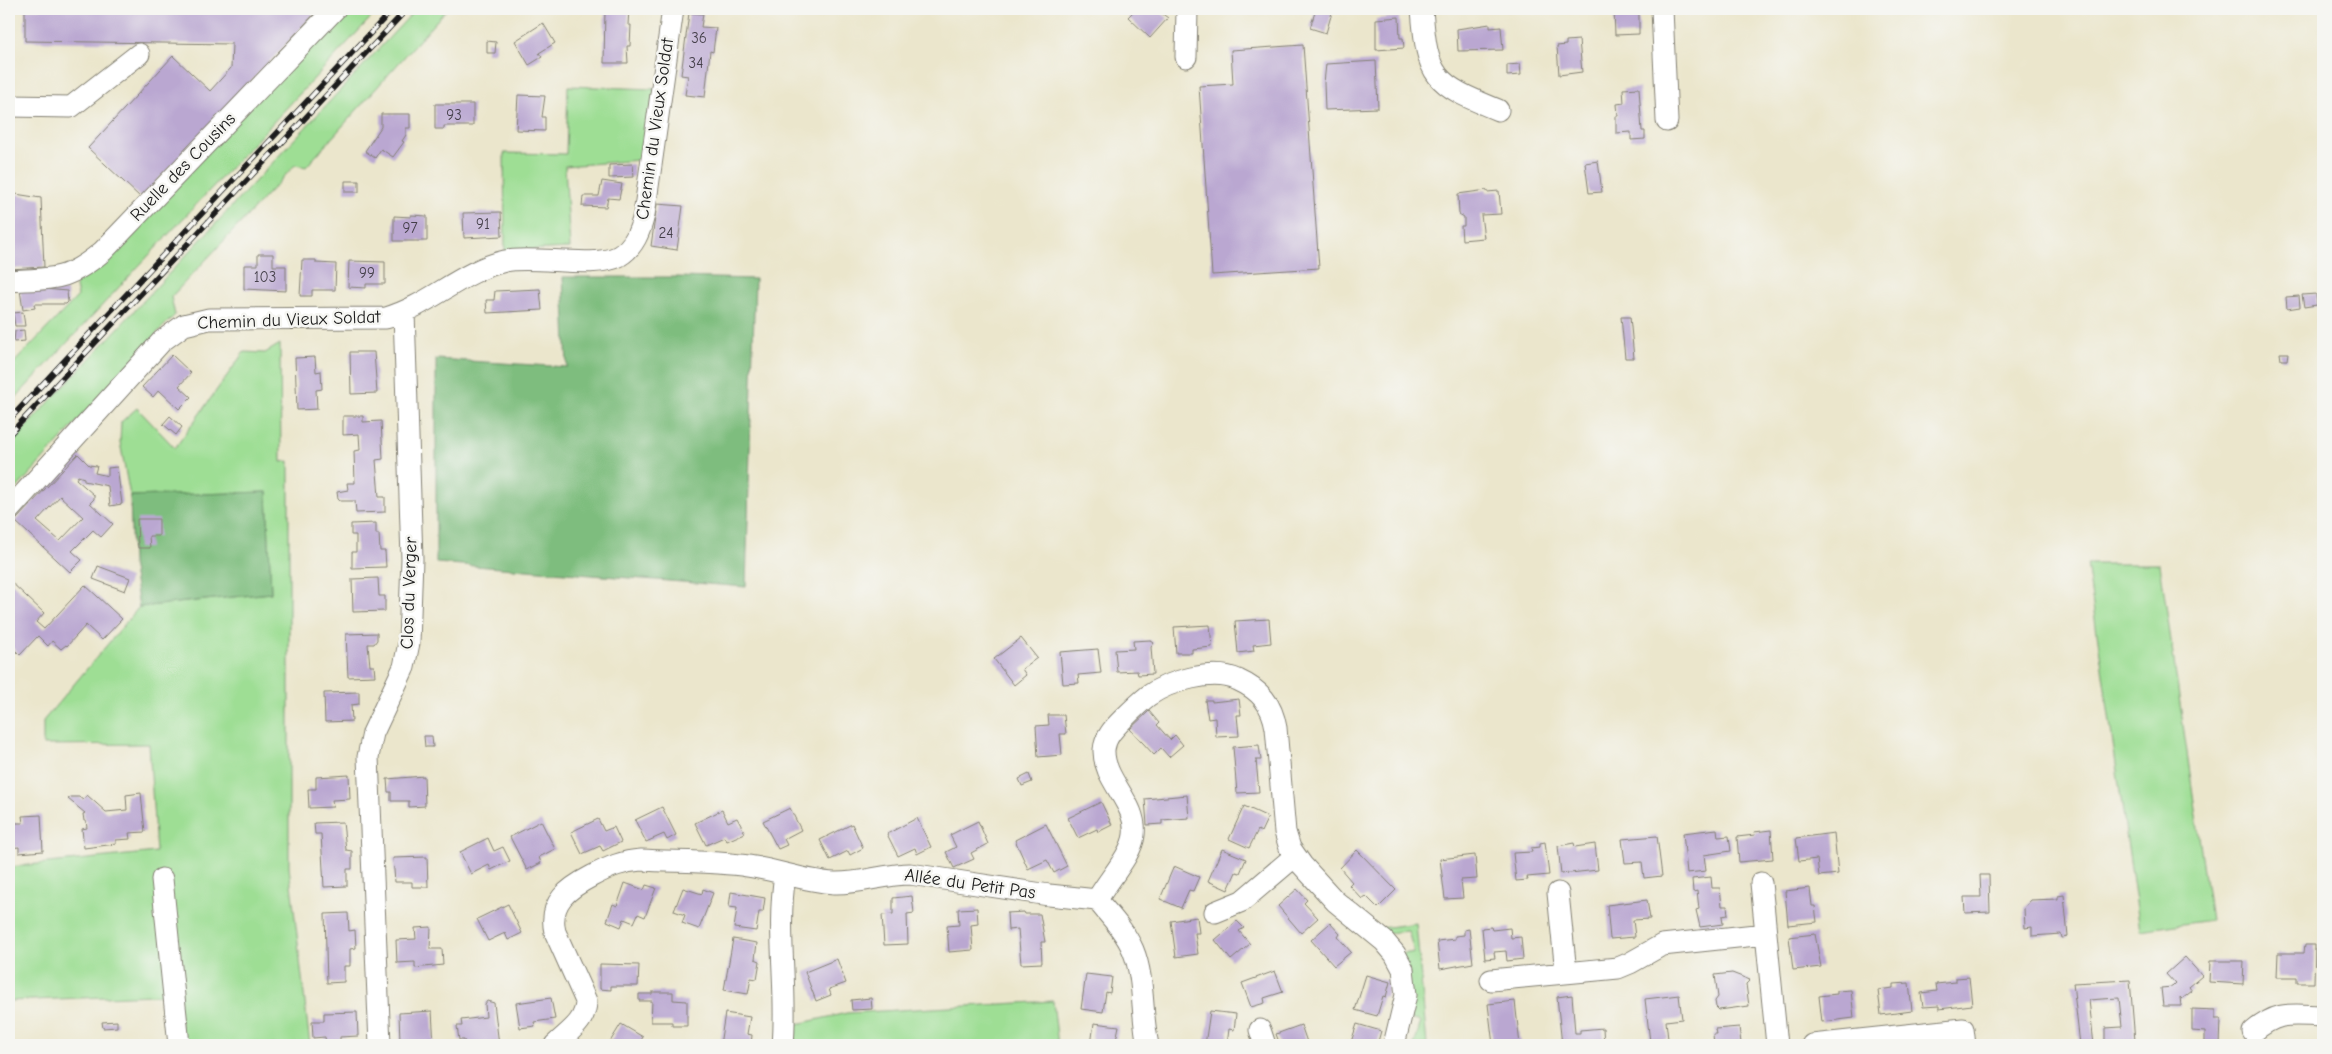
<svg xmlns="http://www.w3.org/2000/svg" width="2332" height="1054" viewBox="0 0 2332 1054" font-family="'Comic Neue',sans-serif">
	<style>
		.green { fill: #9ede94; stroke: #5d7d58 }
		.forest { fill: #7ebd7e; stroke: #4d6c4d }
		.building { fill: #baa7d1; fill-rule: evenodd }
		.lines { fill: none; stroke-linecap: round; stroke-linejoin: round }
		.minor-casing { stroke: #848174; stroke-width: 23 }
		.minor { stroke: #fff; stroke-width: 21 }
		.rail-casing { stroke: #1c1c1c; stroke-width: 5.5 }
		.rail { stroke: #f6f6f2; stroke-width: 4; stroke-dasharray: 11; stroke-linecap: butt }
		.labels { text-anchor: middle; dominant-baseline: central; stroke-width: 5; stroke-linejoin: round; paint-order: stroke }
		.number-label { font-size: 15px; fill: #443f49 }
		.street-label { font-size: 18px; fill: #1c1c1c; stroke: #f6f6f2 }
	</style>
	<rect width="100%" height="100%" fill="#f6f6f2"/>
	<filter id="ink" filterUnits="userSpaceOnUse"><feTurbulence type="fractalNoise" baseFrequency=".02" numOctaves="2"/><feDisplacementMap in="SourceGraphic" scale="10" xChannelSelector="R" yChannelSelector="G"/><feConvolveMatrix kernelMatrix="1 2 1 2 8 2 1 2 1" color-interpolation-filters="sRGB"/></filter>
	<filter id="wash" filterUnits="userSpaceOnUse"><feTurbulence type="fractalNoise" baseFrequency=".0096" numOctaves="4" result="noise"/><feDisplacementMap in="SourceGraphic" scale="20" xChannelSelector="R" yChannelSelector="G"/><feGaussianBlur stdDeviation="1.12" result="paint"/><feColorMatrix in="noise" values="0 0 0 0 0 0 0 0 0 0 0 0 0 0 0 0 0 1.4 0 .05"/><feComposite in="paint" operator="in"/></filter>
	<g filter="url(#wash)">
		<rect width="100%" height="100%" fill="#ebe6cc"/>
		<path class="green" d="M346,9h33l-370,396v-37l69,-72 -3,-14 48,-44z
			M416,9h31l-141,158 -11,-2 -124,132 4,18 -17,17 -149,165v-52z
			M568,86l87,3 -15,71 -75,6 5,82 -65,3 -1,-98 62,1z
			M280,344l1,118 8,-1v406l21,178h-127l-6,-51 -168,7v-134l147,-15 -7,-108 -106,1v-24l96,-114 132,-14 -4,-101 -137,4 -10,-54 1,-20 16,-14 38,40 69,-96 21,1z
			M2087,564h73l51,356 -71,10z
			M1416,923l11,122h-13l7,-23 -11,-3 -7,-65 11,-2 -6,-21 -21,2 -6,-5z
			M1053,1001l5,44h-264l3,-21 50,-11z"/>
		<path class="forest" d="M563,277h113l79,2 -9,308 -310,-24v-204l131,8z
			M267,492l4,101 -132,14 -7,-44 -2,-67z"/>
		<g id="blocks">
			<path class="building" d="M25,9h294l-178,189 -53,-50 85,-92 37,35 21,-23 1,-24 -207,-3z
				M605,9h24l-1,16h3l-1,21h-3l1,17h-24z
				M1019,9h27v2l-28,-1z
				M1136,9h20l12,9 -18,20 -22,-21z
				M1316,9h17l-7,24 -16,-5z
				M1614,9h25v25l-24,1z
				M689,13l14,1 -2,13 15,1 -3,24 -3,-1 -5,46 -20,-2 3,-19 -7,-1z
				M1399,17l1,21h3l1,10 -28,2v-31z
				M543,23l12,20 -16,10 3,4 -13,8 -14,-24z
				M1490,24v4l11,-1 2,23 -45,1 -1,-22z
				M1579,40l3,32 -23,3 -2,-29 9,-1v-4z
				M487,41l9,1 -1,11h-8z
				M1303,45l16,223 -107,7 -13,-189 34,-2 -2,-34z
				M1376,61l2,47 -53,2 -1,-27 2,-19z
				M1520,64l1,11 -14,1v-11z
				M1639,88l3,43h3v8l-14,1v-8l-15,1v-17h2l-1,-12 7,-1 -1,-14z
				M518,95l27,1 -3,21h3v14l-29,-1z
				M435,104h38v22h-29v3h-9z
				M381,114h29v14h-4v7l-4,6 2,1 -11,15 -12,-8 -6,9 -10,-7 16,-24z
				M1598,161l4,31 -13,1 -4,-30z
				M633,164l1,13 -25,1v-13z
				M345,181h14v11h-14z
				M602,181l20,3 -3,15 -11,-1 -2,9 -24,-1 1,-10h16z
				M1487,190v2l12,-1 2,23 -20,1 3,23 -22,2 -1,-14h3v-9l-5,-3 -1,-20z
				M9,193l32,5 3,69 -35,2z
				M657,204l26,2 -6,44 -26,-4z
				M501,212l1,24 -38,2 -1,-25z
				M411,215l16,1v25h-33v-25l17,1z
				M258,254h15v12h13v25l-42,-2v-24h14z
				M302,260h14v3l20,1 -1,26h-23v6h-12z
				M349,261l36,1v22h-19v4l-18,-1z
				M44,289l23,2 1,11 -2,2h-32l1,4 -12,2 -3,-20z
				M540,289l2,21 -55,3 -1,-13h8l1,-9z
				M2316,294l1,11 -13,2 -2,-12z
				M2299,296l1,11 -13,2 -1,-12z
				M23,312l2,14h-10l-2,-13z
				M1621,317h9l4,41h-9z
				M24,330l1,11 -11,1 1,-11z
				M350,352h24l3,41 -26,1z
				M2280,353h8l-1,7h-6z
				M172,355l19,18 -12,13 12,11 -12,12 -20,-19 -6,7 -11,-10z
				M315,357l1,15 5,-1 1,18 -6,1 1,19 -20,1 -2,-52z
				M170,416l12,11 -6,8 -13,-11z
				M343,416h20v6l18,-1 2,38 -7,1 3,37h6v15l-29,1 -1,-12h-15l-2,-2 -1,-7 11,-2 -1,-7h8l-1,-32 6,-1 -1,-16 -16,1z
				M78,454l11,11 8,1 -2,7 13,3v-8l9,-1 5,37 -12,2 -2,-20 -24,-5v-3l-6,-2 -2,3 18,16v4l-4,4 23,21 -12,13 -8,-7 -21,21 10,9 -12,12 -55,-51zM60,496l23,21 -23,24 -23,-20z
				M137,519h22v17h-10l1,12h-12z
				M376,523v11h3l1,17h5l1,16 -34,1v-16h4v-17h-5v-11z
				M98,566l32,12 -5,13 -32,-12z
				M378,578l1,18h6v15l-32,1 -1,-33z
				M9,580l35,33 -8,9 8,7 41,-44 37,34 -20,21 -16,-15 -19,21 -1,-1 -5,4 -9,-8 -4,5 -10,-10 -18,19 -11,-11z
				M1269,619l2,24 -18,2 1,6 -16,2 -3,-32z
				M1210,625l2,22 -20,2v4h-16l-2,-26z
				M377,633v7l-3,4h-6l2,22h4l1,10 -27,1 -2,-43z
				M1021,638l16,20 -15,11 4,6 -12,10 -20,-26z
				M1133,641l17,-1 4,3 -3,4 2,27 -15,1 -1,-4 -20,1 -2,-22 19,-1z
				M1098,649l3,24 -23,2 1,8 -16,1 -3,-32z
				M359,692v12l-8,1 1,16 -27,1 -1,-29z
				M1239,699l2,16h-4l2,21 -23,1 -1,-19 -7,1 -3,-19h7v2z
				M1149,711l10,12 -2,2 13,15 5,-5 8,10 -14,12 -8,-9 -7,7 -24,-26z
				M1048,715h16l2,19h-6l2,21 -24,2 -2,-31 13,-1z
				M424,736h8l1,11h-8z
				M1259,745l2,15h-5l3,32 -22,1 -4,-46z
				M1029,774l3,8 -10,4 -3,-7z
				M349,775l1,24 -18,1 1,7 -24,1 -1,-19h8v-12z
				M424,776l1,30 -16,1v-6h-18v-9h-3l-1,-13z
				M141,793l4,39 -16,1 1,6 -14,1v4l-32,4 -2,-19 5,-1 -1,-7h-2l-1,-7 2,-1 -17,-14 3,-2h8l4,3 4,-5 19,17 21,-2 -1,-15z
				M1187,795l2,23 -27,2v4l-15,1 -2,-26z
				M1101,802l11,23 -14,7 -1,-3 -19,9 -10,-20z
				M1244,806l24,11 -7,15 -3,-2 -9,18 -20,-9z
				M662,807l14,28 -9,5 -3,-6 -18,8 -11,-22z
				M790,808l11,22 -17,9 3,6 -9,4 -15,-28z
				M722,810l6,12 9,-4 8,15 -18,8 -3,-4 -18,8 -11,-22z
				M41,815l2,36 -24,2v-6l-10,1v-25h14l-1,-7z
				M917,818l14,29 -14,7 -2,-6 -17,8 -11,-22z
				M598,819l6,12 10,-4 7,15 -18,9 -3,-5 -18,8 -11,-22z
				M541,821l14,28 -16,8 2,6 -14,7 -17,-33z
				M978,821l10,23 -17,9 3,6 -20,9 -8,-16 10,-5 -6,-12z
				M343,822l3,28 6,1v18h-5v17l-23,1 -3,-53h-6l-1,-11z
				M852,824l11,24 -13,7 -2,-4 -18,9 -10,-20z
				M1046,824l21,42 -13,7 -7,-13 -19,9 -13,-29z
				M1717,829l1,8 11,-1 2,15 -27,4 2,16 -19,2 -4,-40z
				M1771,830l2,29 -34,3 -2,-25 18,-2 -1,-3z
				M1834,833l4,41 -19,2 -2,-17 -18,2 -3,-23z
				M1657,836l5,40 -18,2 -2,-16 -17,1 -3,-24z
				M488,838l6,13 9,-4 7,14 -19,9 -2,-5 -18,9 -11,-22z
				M1545,842l4,33 -22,2 1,3 -12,1 -3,-28 19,-1 -1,-4 9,-1v-4z
				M1574,843l1,4 20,-3 3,26 -37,4 -3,-28z
				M1222,849l24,10 -6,14 -4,-1 -8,18 -20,-9z
				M1357,850l39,40 -18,18 -12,-12 -4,3 -13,-14 3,-3 -12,-14z
				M1475,855l2,24 -16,1 2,18 -18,1 -5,-40z
				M427,857l1,30h-16v-5h-17l-2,-24z
				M1174,866l25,11 -6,14 -4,-1 -8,18 -21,-9z
				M1980,875h9l1,37 -25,1 -1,-16h17z
				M1711,877l1,11h8l2,18h5l1,9 -6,1 1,8 -23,3 -4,-17 3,-1 -2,-18 -4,1 -1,-13z
				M625,883l19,7 2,-5 10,3 -11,29 -7,-3 -4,9 -10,-4 -3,8 -14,-6 6,-17 4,2z
				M683,888l19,6 1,-5 10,4 -14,36 -17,-6 3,-8 -11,-4z
				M1810,888l2,18h3l2,16 -29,3 -3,-34z
				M1297,889l10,11 -3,3 14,15 -17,15 -23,-27z
				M731,892l34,6 -2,14h-4l-3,19 -22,-3 3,-20 -8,-1z
				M2064,895l4,42 -6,1 -1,-4 -29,2v-9l-7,1 -1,-20 7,-8 27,-1v-3z
				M912,896l2,17 -7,1 1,30 -24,1 -2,-30 11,-1v-16z
				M1647,900l3,19 -17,1 2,17 -25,2 -3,-34z
				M508,904l14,29 -14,7 -3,-7 -17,8 -11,-22z
				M977,908l1,16 -7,1 2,25 -24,2 -2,-26 12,-1 -1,-16z
				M1024,912l1,2h15l5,28h-4l1,21 -21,1 -3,-35 -10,1 -1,-17z
				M348,913l1,18 6,-1 1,18 -6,1v17h-6v16l-17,1 -2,-69z
				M1197,917l2,16h-4l3,21 -22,3 -5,-36z
				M1237,921l7,7 -5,3 11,13 -19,16 -16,-20z
				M1330,923l10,11 -2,3 13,15 -17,14 -23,-26z
				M431,927l-1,22h12l1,16 -28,3v-6l-18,1 -1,-23 20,-1 -1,-11z
				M1491,927l1,3 18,-2 1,10 10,-1 2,22 -16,2 -1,-10 -12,1 1,6 -10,1 -3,-31z
				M1469,929l4,34 -33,6 -3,-28 18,-2v-3l9,-1v-5z
				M1815,934l6,33 -28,3 -4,-33z
				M733,939l24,4 -2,16 5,2 -3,18 -6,-1 -3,16 -24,-4z
				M2305,945h10l-1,38h-17v-6h-20l1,-24h26z
				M2185,957l17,19 -13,11 3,4 -10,8 -2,-2 1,9h-18l-2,-18 11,-1 3,-3 -9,-10z
				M837,959l9,24 -17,6 2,6 -15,6 -11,-29z
				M2210,961h34l-1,23 -34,-2z
				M600,964l39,1 -1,21h-27v4l-11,-1z
				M1275,971l8,21 -19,6 1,5 -14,4 -9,-24z
				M1732,973l18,7 -4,4 3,22 -30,4 -3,-3 -1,-6 3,-4 -3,-22z
				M1086,974l26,3 -2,16 -4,-1 -3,20 -22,-3z
				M1366,975l24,7 -4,15 -3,-1 -6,20 -22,-6z
				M1969,977l3,28 -33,4v-3l-16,1 -2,-14 16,-2 -1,-7 20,-2v-4z
				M2130,980l5,61 -30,2v-15l17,-1 -3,-29 -17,1 -13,1 5,45h-14l-7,-62z
				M1909,983l3,28 -31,4 -3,-25 15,-2v-4z
				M1851,990l3,28 -32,4 -3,-26 18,-2v-3z
				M652,992h21v8l14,1v25h-15v-4h-21l1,-21h-13v-7h13z
				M1572,995l3,38h5v-3l23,-2 1,17h-42l-5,-48z
				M1679,995l3,24 -16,2 2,18 -18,3 -5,-43z
				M551,998l4,21 -21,3 1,4 -15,2 -4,-25z
				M871,998l1,11 -20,1 -1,-10z
				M487,1001l7,2 5,42h-16v-3l-18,3 -1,-5h-5l-2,-14h5l-1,-6 25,-3 -1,-13z
				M1515,1001l5,44h-27l-5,-41z
				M2192,1009l23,1v9h6l-1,26 -15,-1v-12l-13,-1z
				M432,1011l2,34 -34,-2 -1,-30z
				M1210,1011l26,3 -2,16 -5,-1 -2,16h-22z
				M357,1012l1,24 -18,1v5l-14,1 -1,-6 -12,1 -1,-17h12v-8z
				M725,1013l25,4 -3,17 5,1 -1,10h-31z
				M117,1021v6l-14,1 -1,-6z
				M1094,1023l25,3 -4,19h-24z
				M621,1024l22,13 -5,8h-30z
				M1357,1024l24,7 -4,14h-27z
				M1301,1025l7,20h-28l-4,-11z
				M1739,1027l2,16 2,2h-29l-1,-11h3l-1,-5z"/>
		</g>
	</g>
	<g filter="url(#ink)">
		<use href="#blocks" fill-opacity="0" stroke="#848174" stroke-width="1"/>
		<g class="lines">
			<defs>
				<path id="minor" d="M1422,9c5,69 12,75 76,101
					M1662,9l5,112
					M1186,57l1,-48
					M9,106l62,1 68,-53
					M9,281c45,-3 57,1 94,-30l232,-242
					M9,510l153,-169 22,-16 25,-6 177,-1c43,-12 75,-47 119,-57 30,-6 90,8 114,-5 15,-9 21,-25 25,-41l29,-206
					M162,879l17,166
					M1761,883l16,162
					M1558,893l8,80
					M1215,912l27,-11 53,-45
					M1491,980l127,-12 12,-5 32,-18 103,-11
					M1260,1030l5,15
					M2253,1032c26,-22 38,-17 70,-16
					M380,1045l-12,-288 5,-24 31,-66 5,-24 3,-84 -8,-247
					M555,1045c14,-14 31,-23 31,-44l-31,-69c-7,-30 14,-44 37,-56 17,-9 31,-15 49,-16 35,2 72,1 107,6 29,4 56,15 86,17 26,1 50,-9 76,-9l139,21 48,5
					M783,1045c5,-56 -7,-113 2,-170
					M1148,1045c-7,-31 -3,-66 -15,-95 -8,-19 -23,-34 -36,-50 10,-19 35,-45 37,-65 4,-32 -31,-54 -30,-85 1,-13 10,-22 19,-31 8,-8 16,-16 25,-23 21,-15 66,-28 90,-16 22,10 34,24 38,48l9,104 5,16 12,17 33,36 49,40 11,13 8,15 3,26 -12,50
					M1812,1045l151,-16 2,16"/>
			</defs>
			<use href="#minor" class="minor-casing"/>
			<use href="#minor" class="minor"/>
			<defs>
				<path id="rail" d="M9,420l384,-411
					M9,435l398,-426"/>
			</defs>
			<use href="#rail" class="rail-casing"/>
			<use href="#rail" class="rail"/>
		</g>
	</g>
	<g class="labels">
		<g class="number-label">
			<text x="699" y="38">36</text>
			<text x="696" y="63">34</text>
			<text x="454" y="115">93</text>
			<text x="483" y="224">91</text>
			<text x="410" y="228">97</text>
			<text x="666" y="233">24</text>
			<text x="367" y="273">99</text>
			<text x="265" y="277">103</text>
		</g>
		<g class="street-label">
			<text transform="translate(655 129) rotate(-82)">Chemin du Vieux Soldat</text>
			<text transform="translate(183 167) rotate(-46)">Ruelle des Cousins</text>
			<text transform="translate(289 320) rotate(-2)">Chemin du Vieux Soldat</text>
			<text transform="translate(409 593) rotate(-88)">Clos du Verger</text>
			<text transform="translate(970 884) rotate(8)">Allée du Petit Pas</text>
		</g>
	</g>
	<rect width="2332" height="1054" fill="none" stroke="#f6f6f2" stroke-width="30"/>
</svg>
